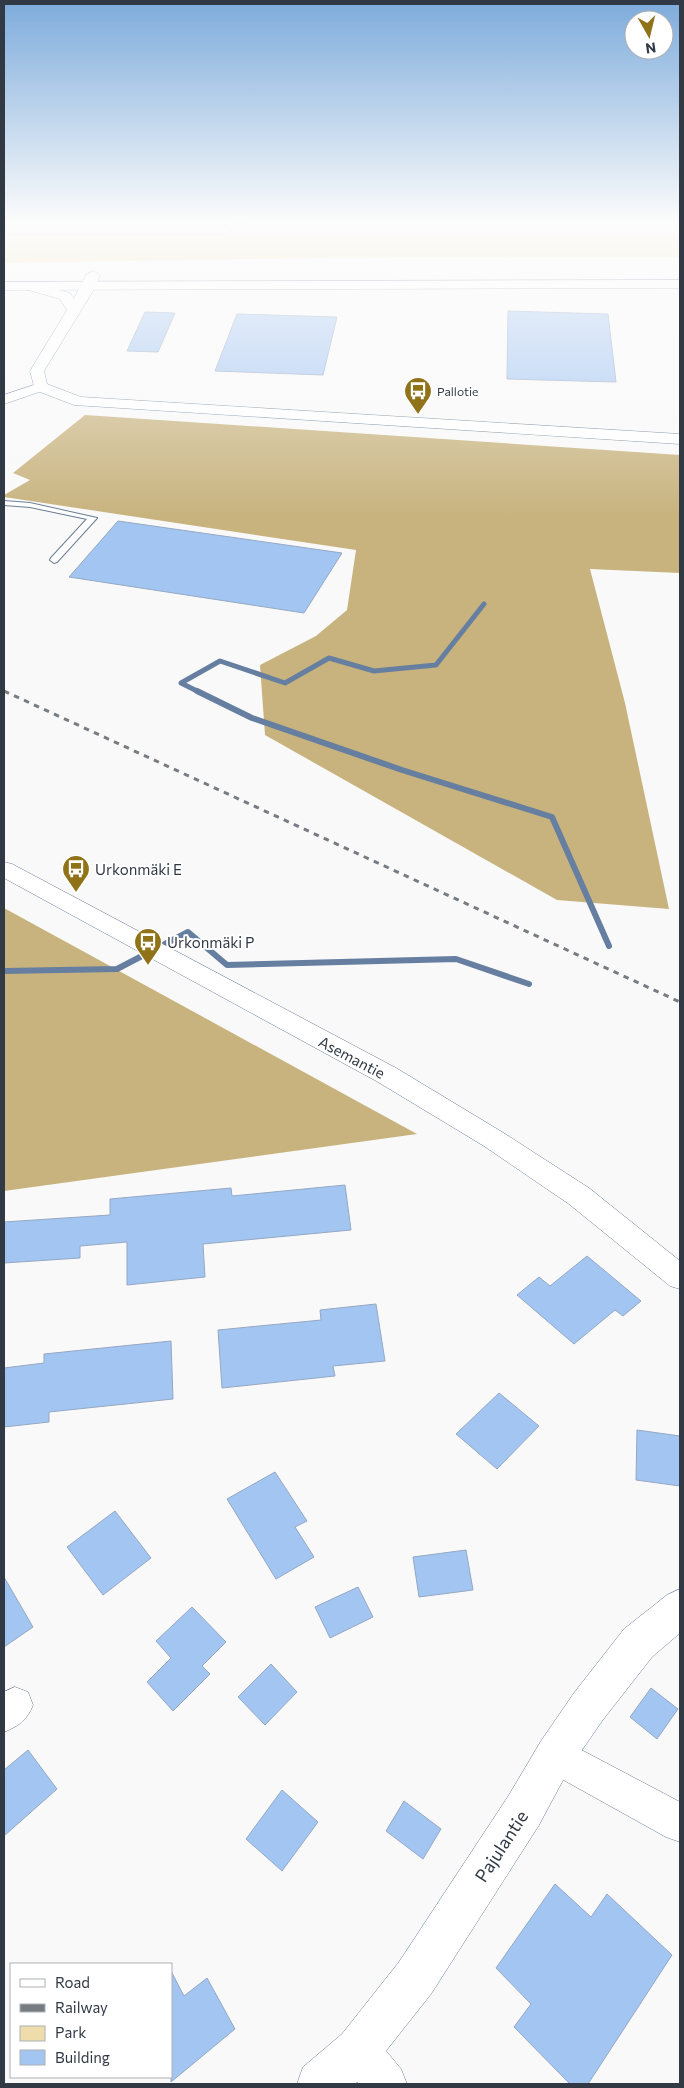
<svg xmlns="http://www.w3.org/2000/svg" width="684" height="2088" viewBox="0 0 684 2088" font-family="Commissioner,sans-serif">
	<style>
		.green { fill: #efdcab }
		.forest { fill: #c8b37e }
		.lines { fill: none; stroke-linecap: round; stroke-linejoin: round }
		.stream-far1 { stroke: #667fa0; stroke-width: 5 }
		.stream { stroke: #667fa0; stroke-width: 6 }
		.building { fill: #a3c5f2; stroke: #94a8c3 }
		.lane-casing { stroke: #697c95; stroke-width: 2 }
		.street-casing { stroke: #697c95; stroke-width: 1 }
		.secondary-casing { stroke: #697c95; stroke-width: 1 }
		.highway-casing { stroke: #697c95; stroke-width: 1 }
		.lane { fill: #fff; fill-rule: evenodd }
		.street { fill: #fff; fill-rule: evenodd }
		.secondary { fill: #fff; fill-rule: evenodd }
		.highway { fill: #fff; fill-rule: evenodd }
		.rail-far1 { stroke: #777c83; stroke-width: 2.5; stroke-dasharray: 4.5 4.5; stroke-linecap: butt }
		.rail { stroke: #777c83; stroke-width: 3; stroke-dasharray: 5.5 5.5; stroke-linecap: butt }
		.labels { text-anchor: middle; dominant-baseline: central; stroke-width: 4; stroke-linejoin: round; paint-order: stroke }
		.far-poi-label { font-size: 12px; fill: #313944; stroke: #fff; text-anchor: start }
		.poi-label { font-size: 15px; fill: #313944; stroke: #fff; text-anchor: start }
		.street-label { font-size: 15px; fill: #313944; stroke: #fff }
		.near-street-label { font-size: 18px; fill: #313944; stroke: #fff }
	</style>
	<rect width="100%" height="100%" fill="#f9f9f9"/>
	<path class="green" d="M4,234h676v23h-291l-385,6z"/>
	<path class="forest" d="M85,415l595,40v118l-90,-4 35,134 44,206 -112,-9 -292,-165 -5,-70 56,-29 31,-26 9,-60 -352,-53v-2l26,-15 -17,-7z
		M4,908l413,226 -413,57z"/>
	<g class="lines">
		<path class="stream-far1" d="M199,692l-18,-9 39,-22 65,22 44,-25 45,13 62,-6 48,-61"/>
		<path class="stream" d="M197,691l55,27 150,52 150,47 57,129
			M4,971l113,-2 71,-37 39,33 229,-6 73,25"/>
	</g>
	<path class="building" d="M508,311l100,3 8,68 -109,-3z
		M145,312l30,1 -17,39 -31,-1z
		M237,314l100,3 -14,58 -108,-4z
		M118,521l224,32 -38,60 -235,-36z
		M345,1185l6,45 -148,14 2,33 -78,8v-43l-47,4v12l-76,5v-41l106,-7v-16l121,-11 1,8z
		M587,1256l54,45 -18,15 -8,-6 -41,34 -57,-49 22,-18 11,9z
		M376,1304l9,57 -52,5 2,10 -113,12 -4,-58 103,-10 -1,-10z
		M171,1341l2,58 -124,13v10l-45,5v-59l40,-5v-9z
		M499,1393l40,33 -42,43 -41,-35z
		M637,1430l43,6v50l-44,-6z
		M275,1472l32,49 -12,6 19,30 -38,22 -49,-80z
		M115,1511l36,47 -48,37 -36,-48z
		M466,1550l7,40 -54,7 -6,-40z
		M4,1577l29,50 -29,20z
		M358,1587l15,30 -43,21 -15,-31z
		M192,1607l34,35 -24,24 8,8 -37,37 -26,-29 24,-24 -15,-17z
		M271,1664l26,28 -32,33 -27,-28z
		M651,1688l27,21 -21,30 -27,-22z
		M28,1750l29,39 -53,47v-66z
		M282,1790l36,32 -36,49 -36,-32z
		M404,1801l37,28 -18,30 -37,-28z
		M555,1884l36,33 16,-23 65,61 -84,129h-18l-56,-57 17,-23 -35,-36z
		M171,1971l13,25 23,-18 28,51 -64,53z"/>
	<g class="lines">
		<defs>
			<path id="lane" d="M4,501l26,2 67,15 -40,44 -3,1 -4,-3 1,-2 36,-39 -57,-12 -26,-2z"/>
			<path id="street" d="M232,223h12l-7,7 -13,3h-220v-6h220z
				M40,383l5,1 2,3 -2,3 -41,14v-9z
				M4,862l8,2 384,204 106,64 87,56 91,73v28l-10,-3 -101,-82 -85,-58 -106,-64 -374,-204z
				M15,1687l13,5 5,13c-6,15 -14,21 -29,27v-40z
				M555,1736l125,66v40l-14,-5 -124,-69 -6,-13 6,-13z
				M358,2029l15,6 28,34 6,15h-48l-16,-19 -6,-15 6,-15z"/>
			<path id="secondary" d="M93,271l7,4 -4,11 -52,85 3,13 34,13 599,37v10l-606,-39 -39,-15 -5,-19 37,-61 -7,-11 -35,-10 -2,-3 2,-3 5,-1 40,11 4,6 12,-24z
				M680,1589v44l-28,24 -50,64 -33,48 -30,56 -108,169 -57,72 -19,18h-58l6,-17 39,-33 57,-72 110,-167 32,-54 33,-48 50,-64 43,-34z"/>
			<path id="highway" d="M680,280v8l-676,2v-8z"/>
		</defs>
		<use href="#lane" class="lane-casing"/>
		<use href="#street" class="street-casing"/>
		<use href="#secondary" class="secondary-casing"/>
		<use href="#highway" class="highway-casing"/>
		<use href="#lane" class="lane"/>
		<use href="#street" class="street"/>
		<use href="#secondary" class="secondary"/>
		<use href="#highway" class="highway"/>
		<path class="rail-far1" d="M4,691l2,1"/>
		<path class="rail" d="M4,691l676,311"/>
	</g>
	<linearGradient id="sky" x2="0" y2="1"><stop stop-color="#7dabdb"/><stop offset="0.43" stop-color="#fcfcfc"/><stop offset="1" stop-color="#fcfcfc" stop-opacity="0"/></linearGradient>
	<rect width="684" height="516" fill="url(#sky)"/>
	<defs>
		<symbol id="bus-pin" viewBox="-11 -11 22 30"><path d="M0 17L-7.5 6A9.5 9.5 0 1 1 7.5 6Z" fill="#907319" stroke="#fff"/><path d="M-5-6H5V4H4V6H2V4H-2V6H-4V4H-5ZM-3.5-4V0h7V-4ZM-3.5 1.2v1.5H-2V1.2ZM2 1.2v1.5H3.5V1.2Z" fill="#fff"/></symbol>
	</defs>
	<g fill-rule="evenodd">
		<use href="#bus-pin" x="402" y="375" width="32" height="43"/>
		<use href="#bus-pin" x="60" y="853" width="32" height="43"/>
		<use href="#bus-pin" x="132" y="926" width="32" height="43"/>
	</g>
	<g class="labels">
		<g class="far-poi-label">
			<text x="437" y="391">Pallotie</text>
		</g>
		<g class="poi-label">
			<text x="95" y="869">Urkonmäki E</text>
			<text x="167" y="942">Urkonmäki P</text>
		</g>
		<g class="street-label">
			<text transform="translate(352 1057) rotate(28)">Asemantie</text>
		</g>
		<g class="near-street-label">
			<text transform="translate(501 1846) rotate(-57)">Pajulantie</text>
		</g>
	</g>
	<rect width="684" height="2088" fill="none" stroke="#313944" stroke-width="10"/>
	<rect x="10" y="1963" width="162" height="115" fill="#ffffff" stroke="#adb0b4"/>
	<rect x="20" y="1979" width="25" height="8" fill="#ffffff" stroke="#adb0b4"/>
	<text x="55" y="1988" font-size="15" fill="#313944">Road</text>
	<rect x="20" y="2004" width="25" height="8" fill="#777c83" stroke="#adb0b4"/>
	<text x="55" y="2013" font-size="15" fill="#313944">Railway</text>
	<rect x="20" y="2026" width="25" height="15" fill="#efdcab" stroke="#adb0b4"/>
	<text x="55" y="2038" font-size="15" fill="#313944">Park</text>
	<rect x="20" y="2050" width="25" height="15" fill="#a3c5f2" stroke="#adb0b4"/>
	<text x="55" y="2063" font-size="15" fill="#313944">Building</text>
	<g transform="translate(649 35) rotate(172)"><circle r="24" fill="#ffffff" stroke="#adb0b4"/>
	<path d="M0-4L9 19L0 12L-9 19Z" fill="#907319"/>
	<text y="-8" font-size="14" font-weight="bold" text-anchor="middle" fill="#313944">N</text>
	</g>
</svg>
